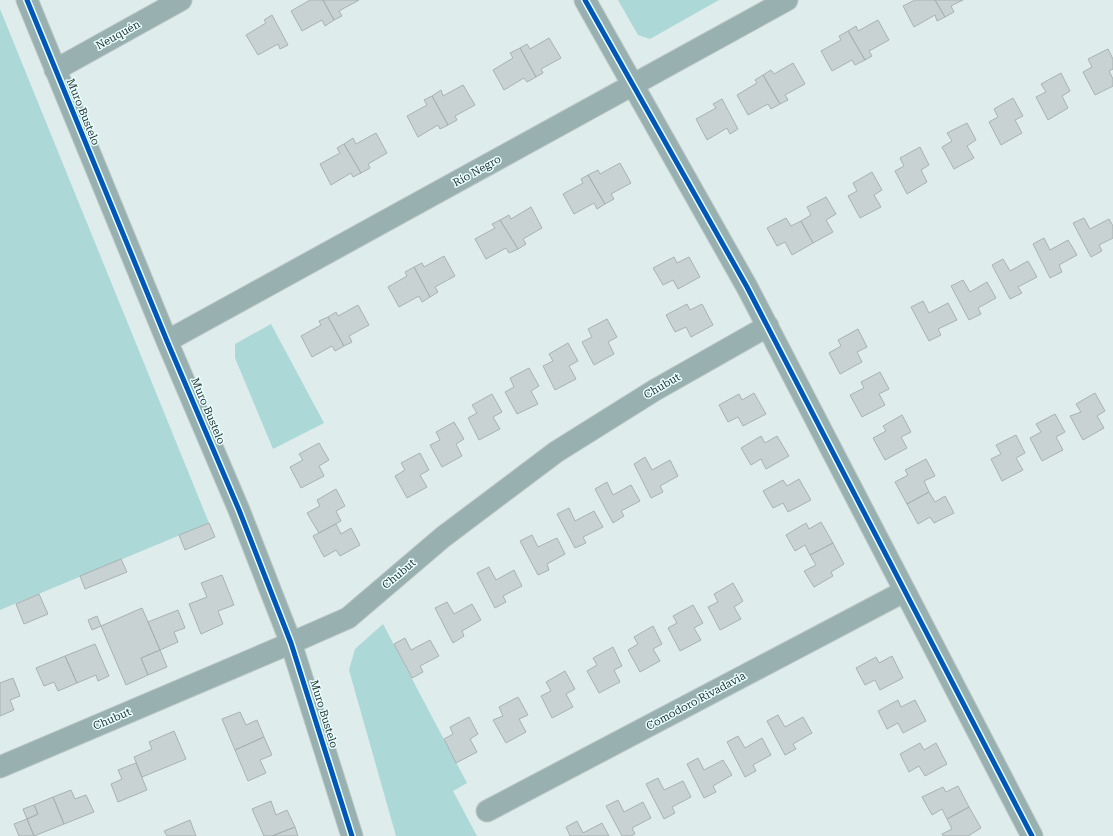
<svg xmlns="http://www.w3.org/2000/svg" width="1113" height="836" viewBox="0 0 1113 836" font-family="'Roboto Serif',serif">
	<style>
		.green { fill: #acd8d8 }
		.building { fill: #c8d2d2; stroke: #a8b2b2 }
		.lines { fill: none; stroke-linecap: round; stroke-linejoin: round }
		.minor-casing { stroke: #bcc7c7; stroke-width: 23 }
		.minor { stroke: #99b0b0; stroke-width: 21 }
		.cycleway-casing { stroke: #e7ffff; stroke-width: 8 }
		.cycleway { stroke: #0057b8; stroke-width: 5 }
		.labels { text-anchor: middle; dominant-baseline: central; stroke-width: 3; stroke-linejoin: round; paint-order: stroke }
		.street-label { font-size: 11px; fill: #2d3636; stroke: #e7ffff }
	</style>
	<rect width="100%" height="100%" fill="#dfecec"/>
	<path class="green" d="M618,0h101l-69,39 -12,-4z
		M0,9l209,514 -209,87z
		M271,324l53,99 -51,26 -38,-91v-14z
		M383,624l84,159 -14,8 24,45h-81l-47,-166 6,-21z"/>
	<path class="building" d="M310,0h13l11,20 -9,6 -3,-6 -20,11 -11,-20z
		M323,0h36l-20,11 3,5 -8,4z
		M915,0h20l10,17 -8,4 -2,-6 -21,12 -11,-21z
		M935,0h28l-12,6 3,6 -9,5z
		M272,15l16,30 -8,4 -2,-5 -20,11 -12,-20 20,-12 -2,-3z
		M878,20l11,20 -20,11 3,5 -7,4 -17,-29 8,-5 2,5z
		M848,31l17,29 -10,5 -3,-5 -20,11 -11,-20 20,-11 -2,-4z
		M549,38l12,20 -20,11 2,4 -7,4 -16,-29 7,-4 3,5z
		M520,48l16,29 -9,5 -3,-4 -20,12 -11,-20 20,-12 -3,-5z
		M1108,49l5,10v10l-4,2 4,8v7l-18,9 -12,-23 9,-5 -4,-8z
		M793,63l12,21 -20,11 3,5 -8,4 -17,-29 8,-5 3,4z
		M1061,73l9,18 -8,5 6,12 -20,12 -12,-23 10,-5 -5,-8z
		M763,75l17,29 -9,5 -3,-5 -20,11 -11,-20 20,-12 -2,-3z
		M463,85l12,20 -20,11 2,4 -9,5 -16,-29 9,-6 2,6z
		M432,96l16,29 -8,4 -2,-4 -20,12 -11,-21 20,-11 -3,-5z
		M1013,98l10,18 -8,4 7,13 -21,12 -12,-23 9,-5 -4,-8z
		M722,99l16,30 -8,5 -3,-6 -20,12 -11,-21 20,-11 -3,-4z
		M967,123l9,17 -9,6 7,12 -20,11 -12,-22 10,-6 -5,-8z
		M376,133l11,20 -19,11 2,4 -9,5 -17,-29 9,-6 3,6z
		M344,144l17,29 -8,4 -2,-4 -20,12 -11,-21 20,-11 -3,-5z
		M920,147l9,18 -8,5 6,12 -20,12 -12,-23 9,-5 -4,-8z
		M620,163l11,20 -20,11 3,5 -9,5 -17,-29 10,-5 2,4z
		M872,172l10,18 -8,5 7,12 -21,11 -12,-22 9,-5 -4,-8z
		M588,175l17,29 -8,5 -3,-6 -20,11 -11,-20 20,-11 -2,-4z
		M826,197l10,17 -10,6 7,12 -20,11 -12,-22 10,-6 -4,-8z
		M531,207l11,21 -19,11 3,5 -8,5 -18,-29 9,-5 2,4z
		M786,218l5,8 10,-5 12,22 -21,12 -7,-13 -8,4 -10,-18z
		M1084,218l6,11 19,-10 4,7v12l-14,7 3,6 -11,6 -18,-34z
		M500,220l18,29 -9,4 -3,-5 -20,11 -11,-20 20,-11 -3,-4z
		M1044,238l6,12 18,-10 9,15 -18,10 3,7 -12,6 -17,-34z
		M444,256l11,20 -20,11 3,5 -8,5 -16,-30 8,-4 2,4z
		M674,257l3,6 12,-6 11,20 -22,12 -5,-9 -10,5 -10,-17z
		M1003,259l7,12 18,-10 9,16 -19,10 4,6 -12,6 -18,-34z
		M414,267l16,30 -8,5 -3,-6 -20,11 -11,-20 19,-11 -2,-4z
		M963,280l7,12 17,-10 9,16 -18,10 3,6 -12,6 -18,-34z
		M923,301l6,12 19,-10 9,17 -19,9 3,6 -12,6 -18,-34z
		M687,304l3,6 12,-6 11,21 -22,12 -5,-10 -11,5 -9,-17z
		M358,305l11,20 -20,11 3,6 -8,4 -16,-29 8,-5 2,4z
		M328,317l16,29 -9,5 -3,-5 -20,11 -11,-21 20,-11 -2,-4z
		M607,319l10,18 -9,5 6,12 -20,11 -12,-23 10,-5 -4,-8z
		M858,329l9,18 -10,5 5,10 -22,12 -11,-21 12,-7 -3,-6z
		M568,343l10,18 -9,5 7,13 -21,11 -12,-24 10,-5 -4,-7z
		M529,368l10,18 -8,5 7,13 -21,10 -12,-22 9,-5 -4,-9z
		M880,372l9,17 -10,5 6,11 -23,12 -12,-22 14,-7 -3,-6z
		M754,393l12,21 -23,12 -5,-9 -10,5 -9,-17 20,-11 3,6z
		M1095,393l10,18 -8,5 7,12 -21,12 -13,-24 11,-4 -5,-8z
		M492,394l10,18 -9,5 7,12 -21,11 -11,-22 9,-5 -5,-8z
		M1055,414l10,18 -9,5 7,13 -21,11 -12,-23 11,-6 -5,-8z
		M902,415l9,17 -10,5 6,11 -22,12 -12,-22 13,-7 -3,-5z
		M454,422l10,17 -8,5 6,12 -20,11 -12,-22 10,-5 -4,-8z
		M1016,435l9,18 -9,5 7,12 -21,11 -11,-22 10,-5 -5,-9z
		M761,436l4,7 12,-7 12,20 -23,13 -5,-10 -10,6 -10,-17z
		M319,443l10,17 -10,6 5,10 -23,12 -11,-21 13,-7 -4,-6z
		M420,453l9,17 -9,5 7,12 -20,11 -12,-22 10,-6 -4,-7z
		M645,457l7,13 18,-10 8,16 -18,10 3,6 -12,6 -17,-34z
		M926,459l9,17 -11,5 5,11 -22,12 -12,-22 13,-7 -3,-5z
		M799,479l12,21 -23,12 -5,-9 -10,5 -10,-17 20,-11 4,6z
		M607,482l6,13 18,-10 9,16 -19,10 3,5 -11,7 -18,-34z
		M336,489l9,17 -9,5 5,10 -22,12 -12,-20 13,-7 -3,-6z
		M929,492l6,10 10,-6 9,17 -20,10 -4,-6 -12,7 -11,-20z
		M569,508l6,13 19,-10 9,16 -20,10 3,6 -11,5 -18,-34z
		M821,522l12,21 -23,12 -5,-10 -10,6 -9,-16 20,-12 3,6z
		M209,523l6,14 -30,13 -6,-15z
		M336,524l5,10 10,-6 9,17 -20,11 -4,-6 -12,7 -11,-21z
		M532,535l6,12 19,-9 8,16 -18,10 2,6 -11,5 -18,-34z
		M833,543l11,21 -13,8 2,4 -19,11 -10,-16 12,-6 -6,-10z
		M121,559l6,13 -42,17 -5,-13z
		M489,567l7,13 18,-10 8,16 -19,10 3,6 -11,6 -18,-35z
		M222,575l12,30 -16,6 5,13 -22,10 -12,-30 18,-7 -6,-14z
		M733,583l10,18 -9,6 7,12 -21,11 -12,-23 10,-5 -4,-8z
		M39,594l9,20 -24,10 -8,-20z
		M447,602l7,12 18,-10 9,16 -19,11 2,5 -11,7 -18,-35z
		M693,605l10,18 -9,5 7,12 -21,11 -12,-23 9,-5 -4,-7z
		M142,608l18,42 -19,8 7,17 -22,10 -25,-59z
		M178,610l7,18 -11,4 4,10 -18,8 -12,-28z
		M97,616l4,10 -9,4 -4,-10z
		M653,626l9,18 -9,5 7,12 -20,11 -12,-22 10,-6 -4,-7z
		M405,638l6,12 19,-10 9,16 -19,10 3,6 -11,6 -18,-34z
		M95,644l14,32 -11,5 -2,-6 -19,8 -12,-27z
		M613,647l9,19 -8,4 6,12 -21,11 -12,-22 10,-6 -4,-7z
		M160,650l7,17 -19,8 -7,-17z
		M65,656l12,27 -19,8 -4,-9 -10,4 -8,-18z
		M892,656l11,22 -23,12 -5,-10 -10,5 -9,-17 20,-11 3,6z
		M565,671l10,18 -9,5 7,13 -21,11 -11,-22 10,-5 -5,-9z
		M13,678l7,18 -10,4 4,10 -14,6v-33z
		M518,697l10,18 -9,4 7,13 -20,11 -13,-23 10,-4 -4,-9z
		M898,700l3,7 14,-7 11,21 -23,12 -5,-10 -11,6 -9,-18z
		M240,712l6,13 11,-5 7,17 -29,13 -13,-31z
		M778,715l7,12 18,-10 9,16 -19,11 3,5 -11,6 -18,-34z
		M469,717l9,17 -8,5 7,13 -21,11 -12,-24 9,-5 -3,-7z
		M174,731l12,28 -44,18 -8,-20 18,-8 -3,-7z
		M738,736l7,12 17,-10 9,17 -18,10 3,6 -11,6 -18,-35z
		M264,737l8,18 -12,5 6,13 -18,8 -13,-31z
		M920,743l4,7 12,-7 11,21 -22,12 -6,-10 -10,6 -9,-18z
		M698,758l6,12 19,-10 9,15 -19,11 3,6 -12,6 -17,-34z
		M136,763l11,27 -29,12 -7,-18 11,-5 -4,-9z
		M658,778l6,12 19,-9 8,16 -19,10 3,6 -11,6 -18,-35z
		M958,786l11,21 -22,12 -5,-10 -10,6 -10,-18 21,-10 3,5z
		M71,790l4,9 11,-4 8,17 -30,12 -11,-27z
		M53,797l11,27 -30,12 -7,-17 11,-5 -4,-9z
		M618,800l6,12 19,-10 8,16 -19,10 3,6 -4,2h-9l-16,-30z
		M271,801l5,14 11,-5 8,17 -23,9h-8l-12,-27z
		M34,805l4,9 -11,5 -4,-10z
		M969,807l12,21 -13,8h-25l-1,-2 10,-5 -5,-10z
		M27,819l7,17h-15l-5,-12z
		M190,820l6,16h-29l-3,-5z
		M577,821l6,12 19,-10 7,13h-39l-4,-9z
		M295,827l3,9h-26z"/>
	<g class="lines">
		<defs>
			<path id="minor" d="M27,0l140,341 72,169 52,133 61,193
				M585,0l162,287 285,549
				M55,70l126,-70
				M167,341l620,-341
				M0,767l291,-124 57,-25 95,-81 113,-85 99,-62 113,-64
				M487,811l418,-220"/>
		</defs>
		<use href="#minor" class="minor-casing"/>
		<use href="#minor" class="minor"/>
		<defs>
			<path id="cycleway" d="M27,0l140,341 72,169 52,133 61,193
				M585,0l162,287 285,549"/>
		</defs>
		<use href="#cycleway" class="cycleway-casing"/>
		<use href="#cycleway" class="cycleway"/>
	</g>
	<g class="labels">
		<g class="street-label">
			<text transform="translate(118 35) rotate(-29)">Neuquén</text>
			<text transform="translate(83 112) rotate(68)">Muro Bustelo</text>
			<text transform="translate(477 171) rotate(-29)">Río Negro</text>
			<text transform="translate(662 386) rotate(-30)">Chubut</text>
			<text transform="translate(208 411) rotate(67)">Muro Bustelo</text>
			<text transform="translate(399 574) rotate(-40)">Chubut</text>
			<text transform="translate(696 701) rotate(-28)">Comodoro Rivadavia</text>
			<text transform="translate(324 714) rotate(73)">Muro Bustelo</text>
			<text transform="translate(112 719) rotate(-23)">Chubut</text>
		</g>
	</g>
</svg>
